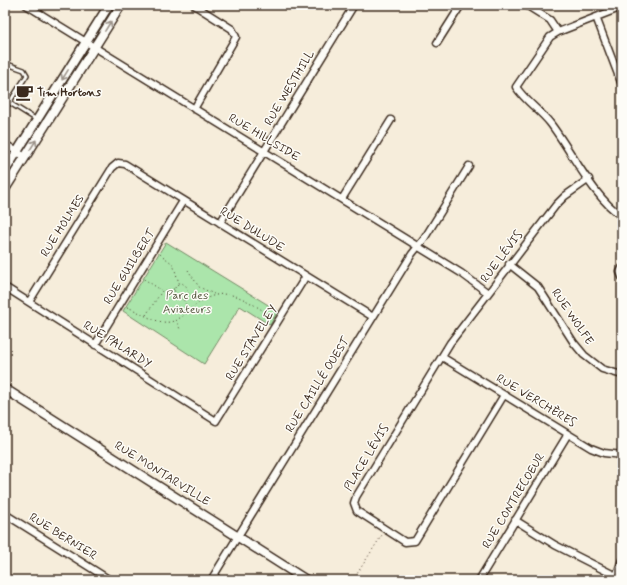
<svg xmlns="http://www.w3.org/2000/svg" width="627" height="585" viewBox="0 0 627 585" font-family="Mynerve,sans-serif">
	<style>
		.green { fill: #abe5ab; stroke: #738864 }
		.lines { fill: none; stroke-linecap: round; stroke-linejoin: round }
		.service-casing { stroke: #3b2a1e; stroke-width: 6 }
		.minor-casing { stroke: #3b2a1e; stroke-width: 9 }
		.tertiary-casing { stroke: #3b2a1e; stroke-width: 11 }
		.path { stroke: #3b2a1e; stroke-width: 1; stroke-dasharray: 1 3; stroke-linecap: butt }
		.service { stroke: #fdfcf7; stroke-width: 3 }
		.minor { stroke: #fdfcf7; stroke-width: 6 }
		.tertiary { stroke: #fdfcf7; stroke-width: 8 }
		.oneway { stroke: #9c938a }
		.labels { text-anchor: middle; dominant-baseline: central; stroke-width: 3; stroke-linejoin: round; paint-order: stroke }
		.street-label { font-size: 12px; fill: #3b2a1e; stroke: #fdfcf7 }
		.poi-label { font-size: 12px; font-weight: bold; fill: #3b2a1e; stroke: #fdfcf7; text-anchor: start }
		.park-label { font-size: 12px; fill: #575941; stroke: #fdfcf7 }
	</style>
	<rect width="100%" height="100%" fill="#f6eddb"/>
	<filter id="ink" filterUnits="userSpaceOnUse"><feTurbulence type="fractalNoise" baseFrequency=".025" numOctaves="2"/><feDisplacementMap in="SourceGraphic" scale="8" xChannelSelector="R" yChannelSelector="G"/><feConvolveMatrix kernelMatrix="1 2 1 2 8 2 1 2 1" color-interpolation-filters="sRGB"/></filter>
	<g filter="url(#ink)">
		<path class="green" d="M166,242l112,69 -8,14 -30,-19 -36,58 -81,-53z"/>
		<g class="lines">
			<defs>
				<path id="service" d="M5,73l5,-8 14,5 3,5 -18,28
					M5,100l32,20"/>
				<path id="minor" d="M26,5l435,268 27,20
					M194,5l38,24 4,8 -42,72
					M526,5l24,15 8,12
					M622,7l-64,25 -8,5 -34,50c10,15 24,23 34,36 21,27 44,76 72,93
					M596,17l26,68
					M437,43l24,-38
					M5,144l20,13
					M342,199l49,-79
					M220,223l134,-218
					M509,264l29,23 36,56 10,12 18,14 20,6
					M622,268l-2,4 2,5
					M5,287l211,134 90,-145
					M29,302l83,-134 6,-5 7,1 248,153
					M95,345l88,-144
					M442,357l149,91 13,5 18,2
					M504,395l-89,146 -10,1 -48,-31 -3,-8 2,-6 94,-154 106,-138 9,-9 24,-17
					M5,514l105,66
					M515,520l40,25 61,31
					M615,579l7,-19
					M211,580l201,-326 12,-15 45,-73
					M479,580l89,-146"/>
				<path id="tertiary" d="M5,171l104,-166
					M5,189l116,-184
					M5,389l301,191"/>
			</defs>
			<use href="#service" class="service-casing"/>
			<use href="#minor" class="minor-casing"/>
			<use href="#tertiary" class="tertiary-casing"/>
			<path class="path" d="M160,254l13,10 6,19h3l5,4 1,7 -4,6 4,11
				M188,270l11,17 15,7
				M144,279l17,11
				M178,284l-4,5c1,5 4,10 10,10
				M127,307c14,5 28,17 43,15 10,-2 16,-9 23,-15 32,-25 50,-9 80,10
				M146,315l16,-24 12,-2
				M176,320l4,9
				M353,580l29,-45"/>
			<use href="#service" class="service"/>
			<use href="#minor" class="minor"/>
			<use href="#tertiary" class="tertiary"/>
		</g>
		<defs><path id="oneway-shaft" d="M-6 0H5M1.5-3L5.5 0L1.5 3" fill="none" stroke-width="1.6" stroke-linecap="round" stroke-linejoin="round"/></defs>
		<g class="oneway">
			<use href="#oneway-shaft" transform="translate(108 26) rotate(-58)"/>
			<use href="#oneway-shaft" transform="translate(65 75) rotate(122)"/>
			<use href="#oneway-shaft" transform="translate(33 145) rotate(-58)"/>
		</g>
	</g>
	<defs>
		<symbol id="cafe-bare" viewBox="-9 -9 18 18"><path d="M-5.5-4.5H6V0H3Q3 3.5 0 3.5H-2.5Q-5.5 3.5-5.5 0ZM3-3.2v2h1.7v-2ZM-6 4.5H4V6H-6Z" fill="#3b2a1e" stroke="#fdfcf7" stroke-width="2.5" paint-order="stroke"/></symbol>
	</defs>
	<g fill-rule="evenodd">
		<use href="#cafe-bare" x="12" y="80" width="25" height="25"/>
	</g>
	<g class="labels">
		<g class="street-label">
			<text transform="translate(290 88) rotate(-59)">RUE WESTHILL</text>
			<text transform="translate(264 138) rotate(31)">RUE HILLSIDE</text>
			<text transform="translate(63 226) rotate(-58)">RUE HOLMES</text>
			<text transform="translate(252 230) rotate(32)">RUE DULUDE</text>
			<text transform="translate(502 257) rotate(-53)">RUE LÉVIS</text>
			<text transform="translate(130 267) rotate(-58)">RUE GUILBERT</text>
			<text transform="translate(572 317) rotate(56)">RUE WOLFE</text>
			<text transform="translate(252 343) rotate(-58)">RUE STAVELEY</text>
			<text transform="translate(117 345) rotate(32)">RUE PALARDY</text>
			<text transform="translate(318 385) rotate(-58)">RUE CAILLÉ OUEST</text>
			<text transform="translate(536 401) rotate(31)">RUE VERCHÈRES</text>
			<text transform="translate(367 458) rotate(-59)">PLACE LÉVIS</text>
			<text transform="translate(162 474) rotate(32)">RUE MONTARVILLE</text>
			<text transform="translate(514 501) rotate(-59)">RUE CONTRECOEUR</text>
			<text transform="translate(63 537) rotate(32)">RUE BERNIER</text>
		</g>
		<g class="poi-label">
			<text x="37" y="93">Tim Hortons</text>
		</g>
		<g class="park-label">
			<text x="187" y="296">Parc des<tspan x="187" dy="14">Aviateurs</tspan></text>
		</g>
	</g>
	<rect width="627" height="585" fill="none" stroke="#fdfcf7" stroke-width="20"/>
	<rect x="10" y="10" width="607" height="565" fill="none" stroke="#3b2a1e" stroke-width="1.5" filter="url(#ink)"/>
</svg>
